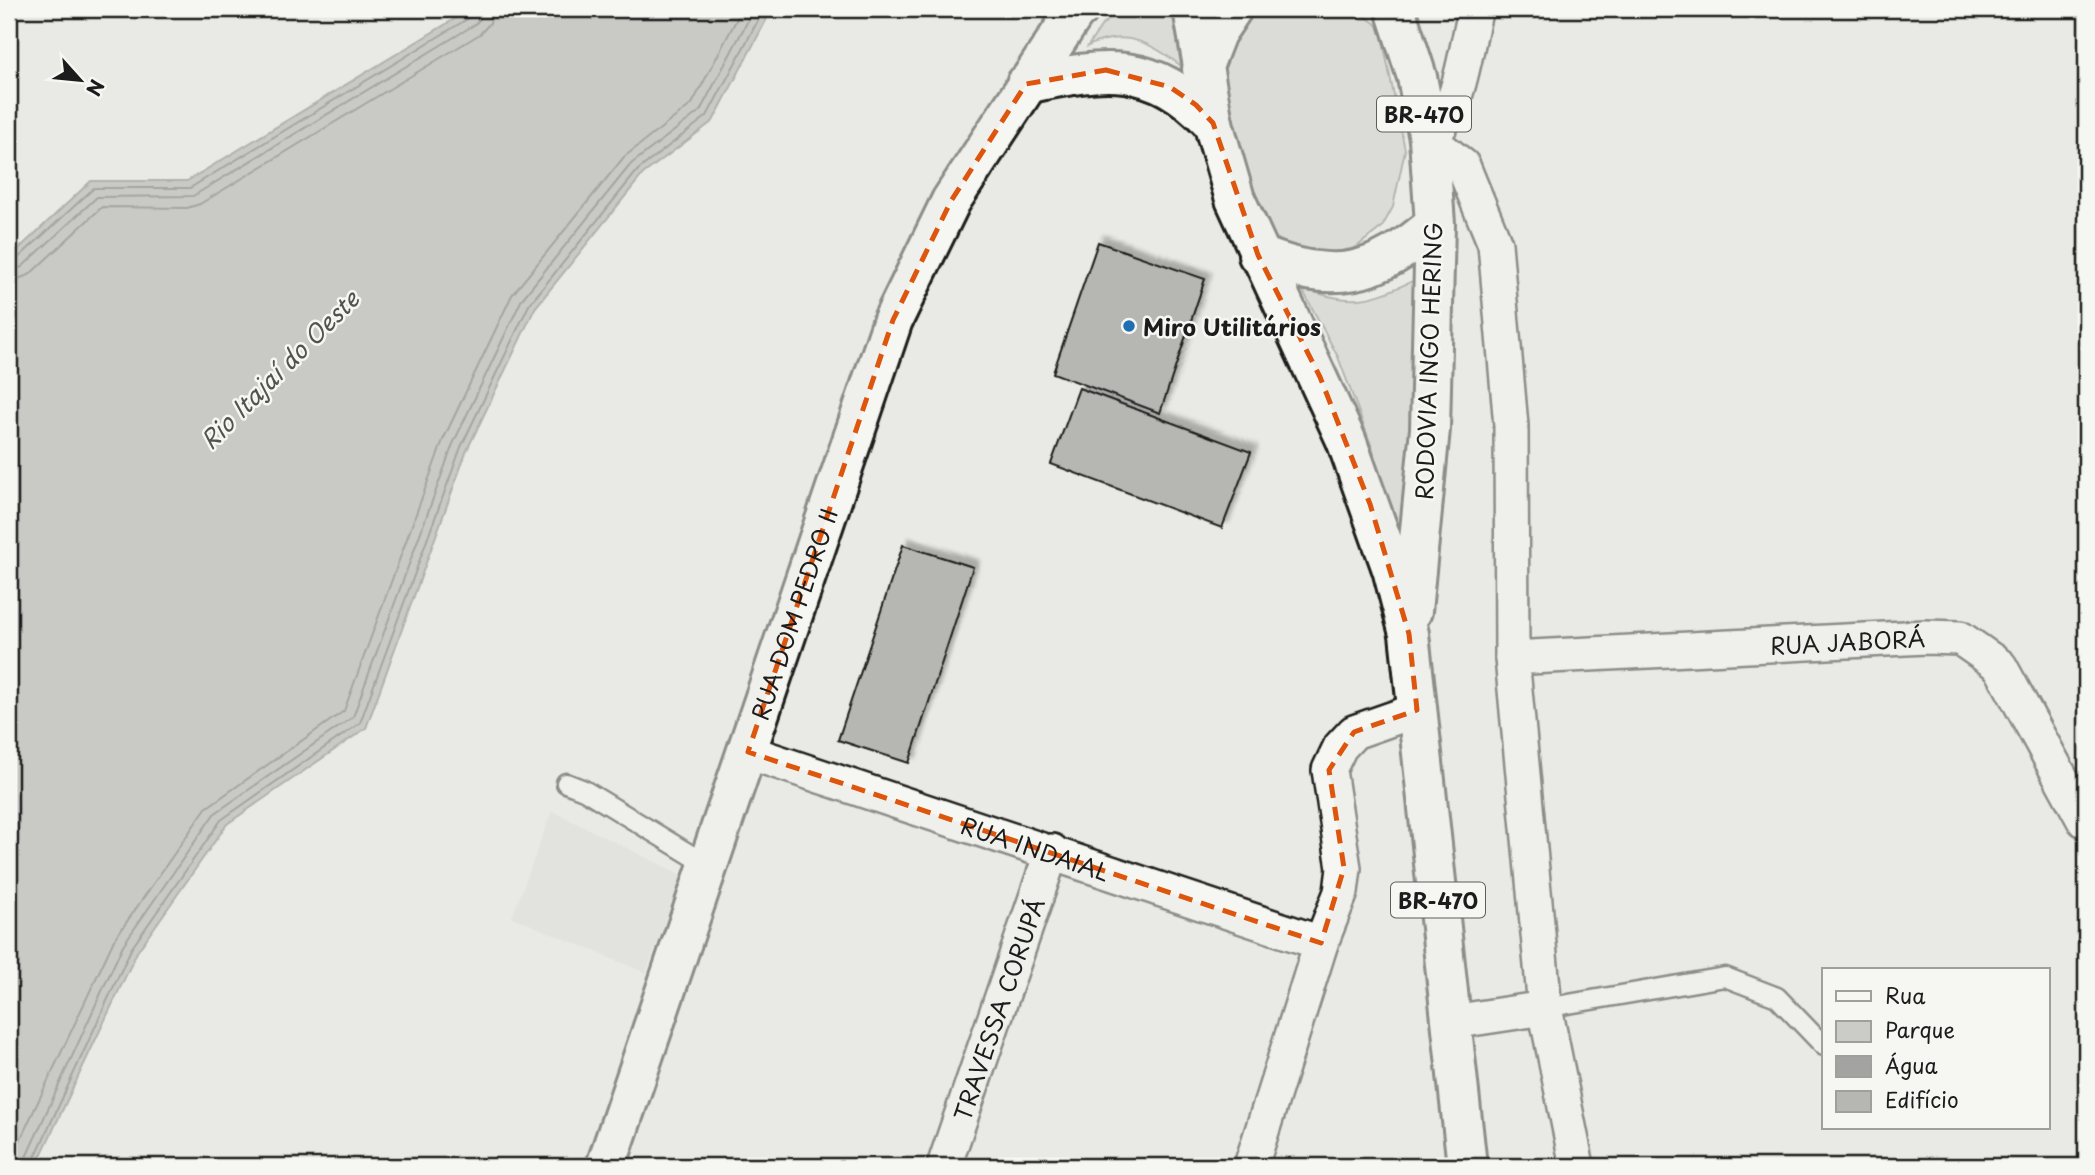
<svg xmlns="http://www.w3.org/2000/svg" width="2095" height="1175" viewBox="0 0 2095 1175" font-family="'Playpen Sans',sans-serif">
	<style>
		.built { fill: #dadad6 }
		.green { fill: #cbcbc7; stroke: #747472; stroke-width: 2 }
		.water { fill: #a3a3a1; stroke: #6d6d6c; stroke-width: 2 }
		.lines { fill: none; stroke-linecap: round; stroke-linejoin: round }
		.shore { stroke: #525251; stroke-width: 2 }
		.building { fill: #b6b6b3; stroke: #1c1c1c; stroke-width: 2; filter: url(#shadow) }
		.service-casing { stroke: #1c1c1c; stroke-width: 23 }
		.minor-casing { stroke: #1c1c1c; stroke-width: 38 }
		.primary-casing { stroke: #1c1c1c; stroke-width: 44 }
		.trunk-casing { stroke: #1c1c1c; stroke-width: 44 }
		.service { stroke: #f6f6f2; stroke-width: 18 }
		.minor { stroke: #f6f6f2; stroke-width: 33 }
		.primary { stroke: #f6f6f2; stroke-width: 38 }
		.trunk { stroke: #f6f6f2; stroke-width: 38 }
		.marked { fill: none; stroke: #de560d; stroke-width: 5; stroke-dasharray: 14 9; stroke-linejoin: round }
		.poi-dot { fill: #1f6fb2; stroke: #f6f6f2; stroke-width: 2.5 }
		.labels { text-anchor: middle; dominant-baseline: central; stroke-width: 5; stroke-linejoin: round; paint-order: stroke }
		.shield { fill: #f6f6f2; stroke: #5d5d5c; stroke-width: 2 }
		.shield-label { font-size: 21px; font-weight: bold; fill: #1c1c1c }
		.poi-label { font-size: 23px; font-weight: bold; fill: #1c1c1c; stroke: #f6f6f2; text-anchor: start }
		.street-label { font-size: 23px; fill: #1c1c1c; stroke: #f6f6f2 }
		.water-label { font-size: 24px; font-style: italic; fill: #525251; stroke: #f6f6f2 }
	</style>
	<defs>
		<filter id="shadow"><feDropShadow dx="6" dy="-6" stdDeviation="2" flood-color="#0004"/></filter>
	</defs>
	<rect width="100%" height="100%" fill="#e9e9e5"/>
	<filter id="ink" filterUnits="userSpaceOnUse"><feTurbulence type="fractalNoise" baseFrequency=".0143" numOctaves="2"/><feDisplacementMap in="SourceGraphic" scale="14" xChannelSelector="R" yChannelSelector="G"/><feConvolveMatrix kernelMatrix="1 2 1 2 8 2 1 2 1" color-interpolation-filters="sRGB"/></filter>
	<g filter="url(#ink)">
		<path class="built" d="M552,811l130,64 -36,98 -134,-56z"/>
		<path class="green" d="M1121,9h51l9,57c-30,-24 -57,-37 -93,-20l14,-21z
			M1252,9h103l25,18 25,123 -12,57 -11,20 -27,21 -29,6 -32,-6 -29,-16 -51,-163z
			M1428,274l-22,325 -33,-149 -35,-93 -37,-70c57,23 74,11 127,-13z"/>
		<path class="water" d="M471,9h301l-59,112 -70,53 -108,134 -68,142 -101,278 -139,96 -90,128 -101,214h-27v-908l82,-77h96z"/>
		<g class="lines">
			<path class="shore" d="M9,262l7,-2 78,-72h96l279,-170 4,-9
				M9,271l13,-4 75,-70 96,-1 281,-171 6,-6 2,-10
				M9,282l20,-7 73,-68 85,1 13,-4 280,-170 10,-11 3,-14
				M11,1166l3,-13 100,-213 92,-132 138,-97 99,-271 69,-145 112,-138 68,-53 50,-95
				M22,1166l101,-221 91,-131 139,-97 100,-273 69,-145 109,-135 69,-53 54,-102
				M31,1166l100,-217 90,-129 139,-97 101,-276 68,-142 109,-135 69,-54 57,-107"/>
		</g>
		<path class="building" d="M1098,242l107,37 -45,134 -107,-40z
			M1079,388l172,64 -29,76 -171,-64z
			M903,545l70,22 -64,196 -71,-23z"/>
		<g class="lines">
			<defs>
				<path id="service" d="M566,783l18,7 125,76
					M1545,1008l180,-31 52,20 47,49"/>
				<g id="minor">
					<path d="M1476,9c-12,42 -14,99 -47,130l34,27 32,78 16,182 1,232 33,350 32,158"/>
					<path id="s1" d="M1512,658l413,-21 35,1 40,28 84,154"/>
					<path id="s2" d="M748,752l573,191"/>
					<path d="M1452,1022l93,-14"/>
					<path id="s3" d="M944,1166l108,-315"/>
					<path d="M1251,1166l70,-223 20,-51 3,-24 -15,-98 11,-23 14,-15 63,-22"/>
				</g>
				<g id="primary">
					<path d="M1026,84c79,-17 126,-25 187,39"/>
					<path id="s4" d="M606,1166l287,-846 58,-119 126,-192"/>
				</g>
				<path id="trunk" d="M1193,9l20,114 22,76 111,241 46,129 17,65 58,532
					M1395,9l22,68 12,62 6,85 -5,205 -18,182
					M1075,12l4,-3
					M1202,69l14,-36 16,-24
					M1258,255c75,30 117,22 177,-31"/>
			</defs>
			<use href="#service" class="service-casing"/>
			<use href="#minor" class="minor-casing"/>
			<use href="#primary" class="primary-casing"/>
			<use href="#trunk" class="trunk-casing"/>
			<use href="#service" class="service"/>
			<use href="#minor" class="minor"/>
			<use href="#primary" class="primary"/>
			<use href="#trunk" class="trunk"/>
		</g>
	</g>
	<path d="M0 0H2095V1175H0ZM1106,70l64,17 26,18 17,18 45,132 62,122 50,127 39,130 8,76 -63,22 -25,38 15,98 -23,75 -573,-191 145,-432 58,-119 75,-117z" fill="#e9e9e5" fill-opacity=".55" fill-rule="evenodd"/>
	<path class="marked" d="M1106,70l64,17 26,18 17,18 45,132 62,122 50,127 39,130 8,76 -63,22 -25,38 15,98 -23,75 -573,-191 145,-432 58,-119 75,-117z"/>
	<circle class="poi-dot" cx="1129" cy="326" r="7"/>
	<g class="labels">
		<g class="shield">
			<rect x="1377" y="96.5" width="94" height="35" rx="5"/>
			<rect x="1391" y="882.5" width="94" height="35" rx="5"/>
		</g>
		<g class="shield-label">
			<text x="1424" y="114">BR-470</text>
			<text x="1438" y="900">BR-470</text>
		</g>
		<g class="poi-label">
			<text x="1143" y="326">Miro Utilitários</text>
		</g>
		<g class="street-label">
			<text transform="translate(1428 361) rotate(-88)">RODOVIA INGO HERING</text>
			<text stroke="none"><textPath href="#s4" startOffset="583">RUA DOM PEDRO II</textPath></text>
			<text stroke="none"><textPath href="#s1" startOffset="336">RUA JABORÁ</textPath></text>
			<text stroke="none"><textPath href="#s2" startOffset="303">RUA INDAIAL</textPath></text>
			<text stroke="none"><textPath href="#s3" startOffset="166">TRAVESSA CORUPÁ</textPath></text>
		</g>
		<g class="water-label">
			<text transform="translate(279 369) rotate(-45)">Rio Itajaí do Oeste</text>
		</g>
	</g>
	<rect width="2095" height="1175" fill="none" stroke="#f6f6f2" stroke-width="35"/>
	<rect x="18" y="18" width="2060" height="1140" fill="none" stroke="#1c1c1c" stroke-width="2.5" filter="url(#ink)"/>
	<rect x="1822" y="968" width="228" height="161" fill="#f6f6f2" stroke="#9f9f9c" stroke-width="2"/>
	<rect x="1836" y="991" width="35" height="10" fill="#f6f6f2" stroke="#9f9f9c" stroke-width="2"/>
	<text x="1885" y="1004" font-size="21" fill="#1c1c1c">Rua</text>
	<rect x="1836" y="1021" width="35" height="21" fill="#cbcbc7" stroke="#9f9f9c" stroke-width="2"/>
	<text x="1885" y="1038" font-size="21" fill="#1c1c1c">Parque</text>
	<rect x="1836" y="1056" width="35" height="21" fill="#a3a3a1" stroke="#9f9f9c" stroke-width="2"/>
	<text x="1885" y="1074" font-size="21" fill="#1c1c1c">Água</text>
	<rect x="1836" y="1091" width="35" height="21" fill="#b6b6b3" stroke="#9f9f9c" stroke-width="2"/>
	<text x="1885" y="1108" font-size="21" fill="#1c1c1c">Edifício</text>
	<g transform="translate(80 80) rotate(117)" stroke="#f6f6f2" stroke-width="5" paint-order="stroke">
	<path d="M0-5L12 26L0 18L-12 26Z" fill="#1c1c1c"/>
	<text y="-10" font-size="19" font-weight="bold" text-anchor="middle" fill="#1c1c1c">N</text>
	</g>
</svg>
